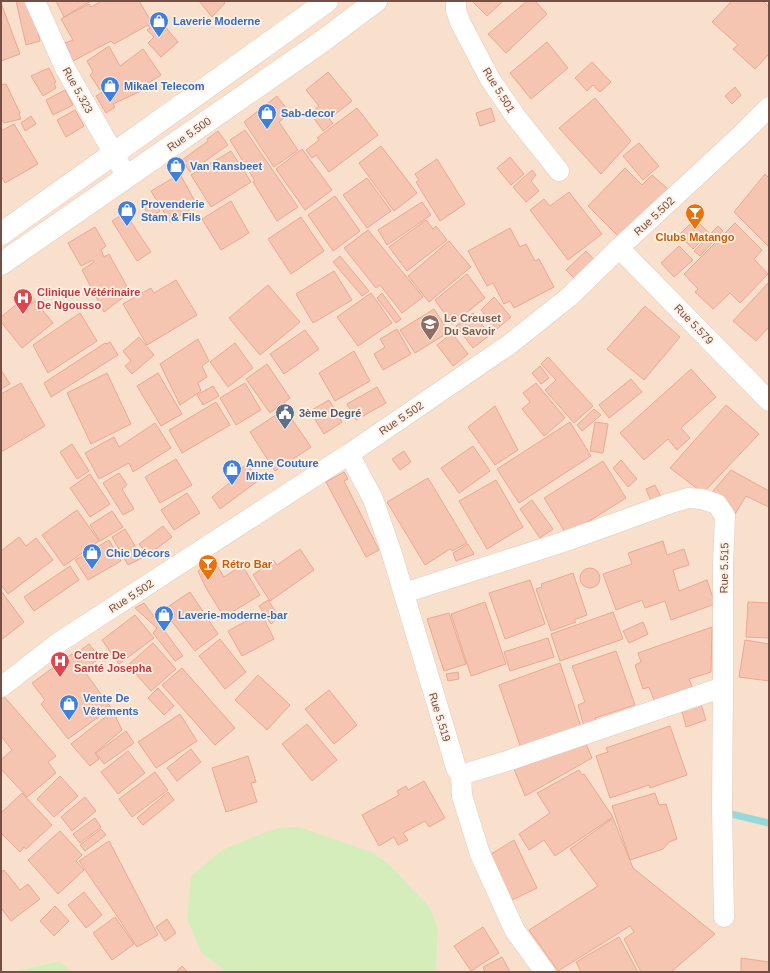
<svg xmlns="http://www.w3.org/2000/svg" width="770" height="973" viewBox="0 0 770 973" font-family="Helvetica,sans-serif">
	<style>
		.residential { fill: #f8e0cd }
		.green { fill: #d5ecbb }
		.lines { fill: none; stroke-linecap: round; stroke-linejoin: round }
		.stream { stroke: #96d9db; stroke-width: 7 }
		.building { fill: #f6c5b2; stroke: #eaa891 }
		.minor-casing { stroke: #e4c9bb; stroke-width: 21 }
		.secondary-casing { stroke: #eac9b8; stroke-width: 23 }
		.minor { stroke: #fff; stroke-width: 20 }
		.secondary { stroke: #fff; stroke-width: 22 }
		.labels { text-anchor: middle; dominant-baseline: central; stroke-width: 3.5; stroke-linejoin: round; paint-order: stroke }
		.shop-label { font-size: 11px; font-weight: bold; fill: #366cbe; stroke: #fff1e5; text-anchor: start }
		.street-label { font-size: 11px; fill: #754f44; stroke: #fff1e5 }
		.food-label { font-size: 11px; font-weight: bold; fill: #c56008; stroke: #fff1e5 }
		.health-label { font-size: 11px; font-weight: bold; fill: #be3a42; stroke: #fff1e5; text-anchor: start }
		.education-label { font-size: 11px; font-weight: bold; fill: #785e54; stroke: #fff1e5; text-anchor: start }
		.service-label { font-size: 11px; font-weight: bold; fill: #4e5e75; stroke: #fff1e5; text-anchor: start }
	</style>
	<rect width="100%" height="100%" fill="#feeddd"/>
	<path class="residential" d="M1,1h768v971h-333l2,-43 -7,-20 -41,-44 -16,-12 -114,-19 -38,16 -31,26 11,78 20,14 1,4h-152l-13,-11 -39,9 -3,2h-15z"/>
	<path class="green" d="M299,827l75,26 16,12 41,44 7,20 -2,43h-213l-1,-4 -20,-14 -15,-36 4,-42 31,-26 38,-16 19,-6z
		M59,961l12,11h-55l3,-2z"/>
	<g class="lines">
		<path class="stream" d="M727,813l42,10"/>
	</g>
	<path class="building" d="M16,1h15l9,40 -14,4z
		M56,1h35l-27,16z
		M102,1h37l12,20 5,-5 22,26 -17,15 -13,-14 6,-6 -7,-7 3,-2 -2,-3 -34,19 -3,-3 -38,20 -8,-18 8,-3 -12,-21 28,-15 2,3z
		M199,1h24l2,2 -13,14z
		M472,1h31l-16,15z
		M527,1h8l12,13 -41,39 -18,-19z
		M732,1h31l6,6v47l-14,15 -22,-20 5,-4 -26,-23z
		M1,3l19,51 -19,7z
		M547,42l21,26 -37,31 -21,-26z
		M109,46l11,20 23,-17 18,26 -20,13 2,2 -30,14 2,3 -9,6 -10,-17 8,-5 -1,-2 -3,1 -10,-15 3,-3 -6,-11z
		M592,62l19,20 -11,10 -7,-7 -6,6 -12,-13z
		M49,68l7,14 -2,1 2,5 -13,8 -12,-20z
		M328,72l24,29 -23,18 4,4 -10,8 -13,-18 9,-7 -13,-16z
		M6,84l14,29 -1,1 2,5 -17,4 -3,-5v-33z
		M735,87l6,8 -9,9 -7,-8z
		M65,90l8,15 -20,10 -7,-15z
		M277,96l13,17 -11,9 19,28 -24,17 -30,-45z
		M595,98l36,43 -30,33 -42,-46z
		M357,108l21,27 -49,37 -13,-17 -4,3 -6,-8 13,-10 -2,-2z
		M491,108l4,13 -15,5 -4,-13z
		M75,110l9,16 -18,11 -9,-17z
		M31,116l5,8 -11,7 -4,-8z
		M14,124l24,40 -33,19 -4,-7v-45z
		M245,130l53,77 -21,14 -24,-39 2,-1 -25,-41z
		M218,131l10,14 -38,27 -8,-12 26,-19 -1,-2z
		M639,143l20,23 -16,14 -20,-24z
		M381,146l36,47 -23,18 -35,-48z
		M302,149l30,41 -27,20 -29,-41z
		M231,151l20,31 -40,25 -20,-32z
		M510,157l14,17 -13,11 -14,-17z
		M437,159l28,45 -25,17 -24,-39 3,-2 -4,-6z
		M625,168l17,17 10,-10 17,15 -48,49 -33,-33z
		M532,170l4,5 -5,6 8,10 -13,11 -13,-15z
		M180,174l17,31 -27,17 -19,-31z
		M765,174l4,4v69l-35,-35z
		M367,178l24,33 -24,17 -24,-33z
		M569,192l33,42 -34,26 -38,-50 14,-11 6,7z
		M335,196l25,35 -27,20 -25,-36z
		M231,201l18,32 -28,17 -19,-31z
		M153,202l7,9 -11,7 -5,-11z
		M422,202l9,13 -44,30 -9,-15z
		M125,213l26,39 -14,9 -25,-40z
		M301,217l23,34 -33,23 -23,-35z
		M695,219l14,14 -16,16 -14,-14z
		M426,220l7,9 3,-3 11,14 -40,31 -18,-24z
		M735,223l27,27 -8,9 14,15 -28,29 -10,-10 -17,16 -18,-17 3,-3 -14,-15z
		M718,226l5,5 -23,25 -6,-5z
		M95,227l11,19 -5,4 3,7 5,-3 21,38 -26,20 -22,-42 12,-8 -1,-2 -12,6 -13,-23z
		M510,228l10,19 6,-3 9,17 4,-2 15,28 -40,21 -4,-7 -6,3 -11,-21 -6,3 -19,-35z
		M368,230l55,67 -21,16 -22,-28 -4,3 -32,-40z
		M449,241l22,26 -42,35 -21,-26z
		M679,246l14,14 -19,17 -13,-14z
		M586,251l11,12 -20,18 -11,-11z
		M340,256l29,35 -7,5 -29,-34z
		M334,271l18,29 -39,23 -17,-29z
		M467,274l18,24 -33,26 -17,-24z
		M176,280l21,35 -50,30 -24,-41 28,-16 3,5z
		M769,282v45l-13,14 -23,-20z
		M268,285l32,37 -40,33 -31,-37z
		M371,293l21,30 -34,23 -21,-29z
		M382,293l19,26 -5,4 -19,-25z
		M29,294l24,29 -31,25 -21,-26v-5z
		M494,297l17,20 -14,12 -16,-19z
		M645,306l35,31 -36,43 -37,-31z
		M434,309l15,23 -34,21 -15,-23z
		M80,313l17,28 -49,32 -15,-28z
		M473,313l17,22 -17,13 -17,-22z
		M397,329l14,25 -28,16 -9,-16 11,-7 -5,-8z
		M305,330l14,19 -35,25 -14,-20z
		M452,333l16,21 -15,12 -16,-21z
		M139,337l15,18 -22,19 -7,-8 6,-5 -8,-10z
		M198,339l11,22 -7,5 5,11 -9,6 3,8 -21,14 -20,-41z
		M110,342l8,13 -67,42 -7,-14 61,-40 2,1z
		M235,343l18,25 -25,19 -18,-25z
		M354,351l16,30 -35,20 -16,-28z
		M548,357l45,49 -19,17 -29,-33 11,-10 -15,-16z
		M267,364l23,34 -20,15 -24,-34z
		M540,366l9,12 -8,6 -9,-11z
		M691,369l25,28 -35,31 9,10 -13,12 -9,-11 -24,21 -24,-27z
		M1,370l9,14 -9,5z
		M107,373l24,51 -40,20 -24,-51z
		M158,373l24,41 -21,12 -24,-40z
		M631,379l11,13 -33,26 -10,-13z
		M21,383l24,43 -44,26v-58z
		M245,383l16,27 -25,15 -16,-27z
		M536,383l29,35 -21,18 -22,-27 8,-7 -7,-9z
		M213,386l6,10 -16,9 -6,-10z
		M377,387l9,16 -30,17 -9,-16z
		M329,400l13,22 -18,12 -14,-23z
		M216,402l14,23 -48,28 -13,-23z
		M726,405l33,29 -56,59 -33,-25z
		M495,406l23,44 -23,15 -27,-38z
		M285,409l26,38 -36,24 -25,-39z
		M594,409l7,6 -19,16 -5,-6z
		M570,422l21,34 -72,47 -22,-34z
		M595,422l13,2 -5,29 -13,-2z
		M155,423l16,25 -38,24 -4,-9 -30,16 -14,-26 29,-16 5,10z
		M72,444l17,27 -12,8 -17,-27z
		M473,446l17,25 -31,22 -18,-25z
		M404,451l7,11 -11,8 -8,-11z
		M176,459l16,26 -32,18 -15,-26z
		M621,460l16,19 -9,8 -15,-19z
		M603,461l23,37 -59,37 -23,-37z
		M247,464l12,16 -39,29 -8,-12 26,-21 -3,-3z
		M731,470l38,21v16l-23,-11 -11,18 -27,-17z
		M344,472l4,7 -4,2 35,69 -13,7 -40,-75z
		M119,473l8,12 -5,4 12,20 -11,6 -20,-32z
		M90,474l20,30 -20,13 -20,-29z
		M428,478l39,65 -15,8 -2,-2 -25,16 -38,-63z
		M496,480l27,47 -36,22 -28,-48z
		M655,485l6,12 -10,4 -5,-12z
		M187,493l13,20 -26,17 -13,-20z
		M532,500l21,29 -13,9 -20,-29z
		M77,510l22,31 -35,25 -22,-31z
		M112,511l11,16 -23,14 -10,-16z
		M163,526l9,11 -24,18 -9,-11z
		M125,529l17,29 -14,7 -16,-28z
		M19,537l7,9 10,-8 17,22 -45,34 -7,-9v-34z
		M109,540l12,21 -33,19 -13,-20z
		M663,541l4,14 17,-6 5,16 -16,5 6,21 28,-11 8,24 -44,16 -6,-19 -20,7 -3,-8 -26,10 -13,-36 29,-10 -4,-11z
		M468,544l6,10 -18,7 -3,-8z
		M300,549l14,21 -44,31 -17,-26 20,-15 4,5z
		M214,561l10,16 18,-12 18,30 -36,22 -18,-29 -8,-17z
		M70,566l9,14 -45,31 -10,-14z
		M580 578a10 10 0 1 1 20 0a10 10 0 1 1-20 0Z
		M573,573l14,42 -13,5 2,2 -25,9 -15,-42 6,-2 -1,-3z
		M530,580l15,44 -40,15 -16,-46z
		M1,591l23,31 -23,18z
		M190,592l28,42 -23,17 -32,-41z
		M268,600l11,17 -8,7 -12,-18z
		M485,602l21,62 -35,12 -20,-62z
		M748,602l21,1v35l-23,-1z
		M144,603l39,53 -8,5 -22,-28 4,-5 -22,-20z
		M613,612l10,27 -63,22 -9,-27z
		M261,613l13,26 -32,17 -14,-25z
		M449,613l17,51 -22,7 -17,-52z
		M135,615l19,23 -35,26 -17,-24z
		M643,622l5,12 -19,9 -6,-12z
		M712,627l-1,45 -22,7 3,8 -38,13 -5,-13 -6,2 -8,-24 6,-3 -3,-9z
		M548,638l6,19 -44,14 -6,-19z
		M220,639l26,33 -21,17 -26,-33z
		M745,640l24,4v37l-30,-4z
		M153,643l23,26 -25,22 -23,-26z
		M89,644l11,14 -16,11 -10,-14z
		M616,651l19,54 -40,13 3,7 -13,5 -7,-25 7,-3 -13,-36z
		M72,654l39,54 -43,31 -27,-35 4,-4 -13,-17z
		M560,663l21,64 -60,21 -22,-63z
		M182,668l53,60 -20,17 -53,-60z
		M458,672l1,7 -11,2 -2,-7z
		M258,675l32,30 -23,25 -32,-30z
		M158,688l16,18 -10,9 -16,-17z
		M329,690l28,35 -23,19 -29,-35z
		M1,693l55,63 -8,6 8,11 -29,24 -26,-28v-9l11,-10 -11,-14z
		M701,704l5,16 -20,7 -4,-16z
		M113,711l9,19 -27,23 4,6 -9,7 -19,-22z
		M180,714l17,27 -41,27 -18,-26z
		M307,724l30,36 -25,21 -30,-37z
		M670,726l17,49 -37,13 -1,-3 -39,13 -14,-42 12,-4 -2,-4z
		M126,731l8,12 -30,21 -8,-11z
		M586,744l6,14 -67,38 -11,-27z
		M191,749l10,13 -24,19 -10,-13z
		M128,751l17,22 -27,21 -17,-22z
		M248,756l8,26 -5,1 6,19 -31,10 -14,-44z
		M579,770l3,5 2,-1 29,43 -58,39 -11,-16 -15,10 -10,-16 31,-21 -13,-20z
		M155,772l13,18 -36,27 -13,-18z
		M60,776l18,20 -24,21 -17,-18z
		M424,781l21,37 -16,9 -4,-6 -22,12 5,7 -10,5 -4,-8 -15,9 -17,-31 37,-20 -2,-4 9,-5 2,4z
		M168,792l6,8 -31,25 -6,-7z
		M22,793l30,32 -26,24 -2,-2 -4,5 -19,-19v-20z
		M655,793l4,12 7,-1 11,35 -8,3 -6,7 -33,11 -18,-54z
		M85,797l11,14 -24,20 -11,-14z
		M95,818l6,9 -21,16 -7,-9z
		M613,818l20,50 82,66 -44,38h-30l-17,-33 10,-7 -4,-6 -72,45 -29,-41 69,-44 -28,-37z
		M101,829l5,6 -21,16 -5,-6z
		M60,831l22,24 -6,6 8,9 -26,24 -30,-34z
		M514,840l23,48 -29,14 -20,-46z
		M109,841l49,94 -21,12 -20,-31 -38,-55z
		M4,870l16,20 8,-6 12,15 -29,22 -10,-13v-36z
		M84,892l18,23 -16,13 -18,-23z
		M55,906l14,15 -15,15 -14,-15z
		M115,917l19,27 -22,16 -19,-27z
		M167,919l9,14 -11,8 -9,-14z
		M483,927l16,26 -28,18 -17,-25z
		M619,937l19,35h-57l-5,-10z
		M502,957l8,15h-25l-2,-5z
		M741,958l28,4v10h-28z
		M182,966l6,6h-12z"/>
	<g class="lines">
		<defs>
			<path id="minor" d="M35,1l30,67 62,109
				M456,1v9l4,12 30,57 26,38 43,54
				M619,248l150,153
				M349,454l24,45 18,52 61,203 4,14 5,7 1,21 18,58 35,77 30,41
				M404,593l159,-51 108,-39 17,-5 14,1 15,5 8,12 -2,49v122l-213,73 -49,15
				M1,687l57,-44 291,-189 161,-110 59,-47 50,-49 123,-114 27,-27
				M723,687l-1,122 2,108"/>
			<path id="secondary" d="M1,234c108,-78 218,-154 326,-233
				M1,264l244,-169 79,-55 52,-39"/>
		</defs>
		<use href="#minor" class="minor-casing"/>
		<use href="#secondary" class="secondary-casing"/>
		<use href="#minor" class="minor"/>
		<use href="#secondary" class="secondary"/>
	</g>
	<defs>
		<symbol id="shop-pin" viewBox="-11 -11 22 30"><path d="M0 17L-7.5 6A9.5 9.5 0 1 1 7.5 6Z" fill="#3f7fe0" stroke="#fff1e5"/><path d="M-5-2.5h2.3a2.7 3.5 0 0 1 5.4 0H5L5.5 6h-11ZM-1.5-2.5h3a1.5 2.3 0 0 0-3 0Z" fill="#fff"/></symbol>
		<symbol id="bar-pin" viewBox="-11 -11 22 30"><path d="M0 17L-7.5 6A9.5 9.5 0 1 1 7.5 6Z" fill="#e8710a" stroke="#fff1e5"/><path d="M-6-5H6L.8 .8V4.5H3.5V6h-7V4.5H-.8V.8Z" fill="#fff"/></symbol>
		<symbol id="hospital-pin" viewBox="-11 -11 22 30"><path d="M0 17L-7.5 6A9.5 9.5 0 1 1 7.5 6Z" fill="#e0444e" stroke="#fff1e5"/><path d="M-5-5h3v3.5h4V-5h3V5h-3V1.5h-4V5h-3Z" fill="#fff"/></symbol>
		<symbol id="school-pin" viewBox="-11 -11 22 30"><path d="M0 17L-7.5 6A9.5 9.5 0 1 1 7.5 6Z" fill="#8d6e63" stroke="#fff1e5"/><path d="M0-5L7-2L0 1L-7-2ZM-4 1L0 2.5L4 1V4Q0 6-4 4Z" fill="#fff"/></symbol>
		<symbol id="civic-pin" viewBox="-11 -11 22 30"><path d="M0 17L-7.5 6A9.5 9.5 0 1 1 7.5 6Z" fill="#5c6f8a" stroke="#fff1e5"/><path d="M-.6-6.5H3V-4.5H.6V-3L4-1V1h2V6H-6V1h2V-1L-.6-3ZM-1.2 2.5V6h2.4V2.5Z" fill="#fff"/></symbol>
	</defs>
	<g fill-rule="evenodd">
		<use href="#shop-pin" x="148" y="10" width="22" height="30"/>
		<use href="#shop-pin" x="99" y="75" width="22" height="30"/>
		<use href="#shop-pin" x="256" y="102" width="22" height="30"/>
		<use href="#shop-pin" x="165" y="155" width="22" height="30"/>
		<use href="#shop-pin" x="116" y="199" width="22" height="30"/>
		<use href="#bar-pin" x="684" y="202" width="22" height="30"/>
		<use href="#hospital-pin" x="12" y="287" width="22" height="30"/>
		<use href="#school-pin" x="419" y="313" width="22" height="30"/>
		<use href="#civic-pin" x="274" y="402" width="22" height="30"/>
		<use href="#shop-pin" x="221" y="458" width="22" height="30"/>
		<use href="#shop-pin" x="81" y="542" width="22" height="30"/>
		<use href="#bar-pin" x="197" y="553" width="22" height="30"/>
		<use href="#shop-pin" x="153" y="604" width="22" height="30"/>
		<use href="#hospital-pin" x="49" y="650" width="22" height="30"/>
		<use href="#shop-pin" x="58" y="693" width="22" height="30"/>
	</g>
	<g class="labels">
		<g class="shop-label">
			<text x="173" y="21">Laverie Moderne</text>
			<text x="124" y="86">Mikael Telecom</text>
			<text x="281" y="113">Sab-decor</text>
			<text x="190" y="166">Van Ransbeet</text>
			<text x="141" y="204">Provenderie<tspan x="141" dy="13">Stam &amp; Fils</tspan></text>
			<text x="246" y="463">Anne Couture<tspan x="246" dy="13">Mixte</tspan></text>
			<text x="106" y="553">Chic Décors</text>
			<text x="178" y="615">Laverie-moderne-bar</text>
			<text x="83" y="698">Vente De<tspan x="83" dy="13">Vêtements</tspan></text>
		</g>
		<g class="street-label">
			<text transform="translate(78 90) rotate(61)">Rue 5.323</text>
			<text transform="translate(499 90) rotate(58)">Rue 5.501</text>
			<text transform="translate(189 134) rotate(-35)">Rue 5.500</text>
			<text transform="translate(654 216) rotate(-43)">Rue 5.502</text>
			<text transform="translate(694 324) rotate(46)">Rue 5.579</text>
			<text transform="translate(401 418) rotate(-34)">Rue 5.502</text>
			<text transform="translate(724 568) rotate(-89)">Rue 5.515</text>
			<text transform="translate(131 596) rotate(-33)">Rue 5.502</text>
			<text transform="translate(440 717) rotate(73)">Rue 5.519</text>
		</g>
		<g class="food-label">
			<text x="695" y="237">Clubs Matango</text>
			<text x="222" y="564" text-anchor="start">Rétro Bar</text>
		</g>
		<g class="health-label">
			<text x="37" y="292">Clinique Vétérinaire<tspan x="37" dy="13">De Ngousso</tspan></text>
			<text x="74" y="655">Centre De<tspan x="74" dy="13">Santé Josepha</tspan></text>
		</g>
		<g class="education-label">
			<text x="444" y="318">Le Creuset<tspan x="444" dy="13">Du Savoir</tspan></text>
		</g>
		<g class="service-label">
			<text x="299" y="413">3ème Degré</text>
		</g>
	</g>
	<rect width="770" height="973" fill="none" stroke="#754f44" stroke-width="4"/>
</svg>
